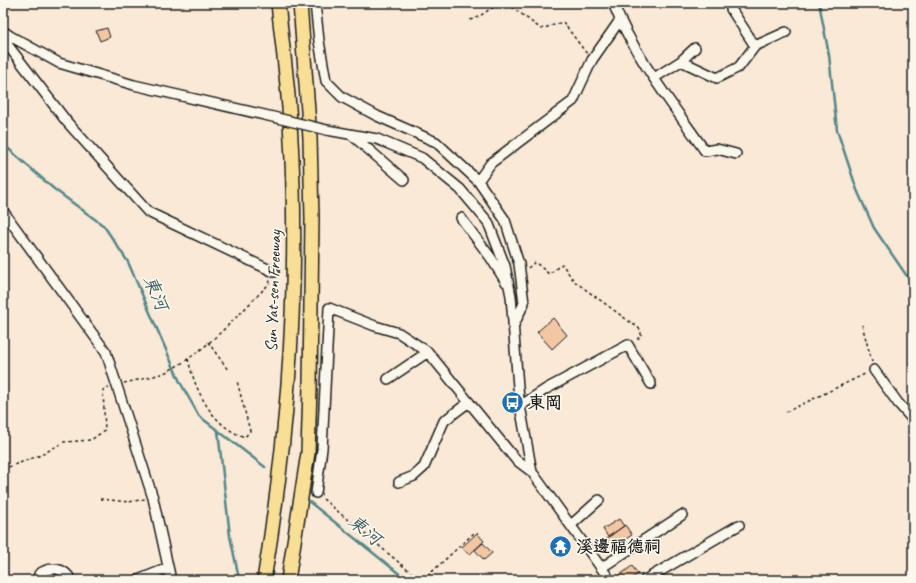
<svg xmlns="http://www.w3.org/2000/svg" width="916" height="583" viewBox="0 0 916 583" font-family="Caveat,'LXGW WenKai TC',sans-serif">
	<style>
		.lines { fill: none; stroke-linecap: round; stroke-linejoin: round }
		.stream { stroke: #558689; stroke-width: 2.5 }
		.building { fill: #f4c7a4; stroke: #1c1c1c }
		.minor-casing { stroke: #1c1c1c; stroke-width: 12 }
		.highway-casing { stroke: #1c1c1c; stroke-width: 16 }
		.path { stroke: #1c1c1c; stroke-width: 1.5; stroke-dasharray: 3 3; stroke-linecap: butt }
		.minor { stroke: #fbf7ec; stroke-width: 9 }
		.highway { stroke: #f9df96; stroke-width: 13 }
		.minor-bridge-casing { stroke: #1c1c1c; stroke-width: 12; stroke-linecap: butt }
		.minor-bridge { stroke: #fbf7ec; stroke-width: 9 }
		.labels { text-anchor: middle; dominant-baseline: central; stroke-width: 3.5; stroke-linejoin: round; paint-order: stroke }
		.street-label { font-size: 17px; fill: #1c1c1c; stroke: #fbf7ec }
		.poi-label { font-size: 17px; font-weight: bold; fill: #1c1c1c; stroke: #fbf7ec; text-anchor: start }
		.water-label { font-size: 18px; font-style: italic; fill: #3d5a5c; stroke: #fbf7ec }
	</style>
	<rect width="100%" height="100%" fill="#f9e9d6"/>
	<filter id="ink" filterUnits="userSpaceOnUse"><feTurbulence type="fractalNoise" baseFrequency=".025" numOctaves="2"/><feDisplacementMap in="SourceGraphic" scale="8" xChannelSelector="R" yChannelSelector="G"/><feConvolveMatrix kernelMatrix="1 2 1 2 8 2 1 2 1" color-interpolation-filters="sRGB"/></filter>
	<g filter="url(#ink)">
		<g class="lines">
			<path class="stream" d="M819,3l10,52 8,75 20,60 17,38 39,57
				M3,144l51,45 50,37 24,36 52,120 19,34 66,51
				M218,431l12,105 8,38v6
				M307,500l100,80"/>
		</g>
		<path class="building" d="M107,28l3,9 -10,4 -4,-10z
			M553,318l14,17 -15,14 -15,-17z
			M619,519l5,7 -16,11 -5,-8z
			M625,525l7,10 -20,13 -6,-9z
			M477,533l7,8 -15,14 -7,-8z
			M483,543l9,10 -8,7 -9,-10z
			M632,566l6,8 -8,6h-13l-1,-2z"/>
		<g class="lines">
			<defs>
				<path id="minor" d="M315,3l4,38 7,40 16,16 35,19 59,26 42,39 27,39 14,44 5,39 -10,22
					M613,3c21,53 59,101 92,148l12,-2 19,5
					M731,9l24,37
					M3,31l7,5 49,27 75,22 139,32
					M3,39l64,83 81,90 126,60
					M681,61l14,-13
					M654,78l27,-17 36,17 22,-11 16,-21 31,-14
					M327,130l50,9 45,19 38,31 28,33 17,44 6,30 8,104 13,72 78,108
					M353,136l51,44
					M478,181l13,-18 82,-62 19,-41 28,-40
					M3,211l103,141 47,146 18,82
					M461,218l30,40 15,24
					M874,370l24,33 15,17
					M388,379l40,-27
					M520,406l26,-17 82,-44 23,39
					M399,482l15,-6 10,-9 20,-46 25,-19
					M316,493l6,-44 7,-141 46,18 24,7 29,19 88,108 16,12
					M571,525l28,-25
					M601,568l81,-53
					M38,580l1,-6c11,-8 25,-7 32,6
					M138,580l30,-12
					M645,580l94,-55"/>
				<path id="highway" d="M264,580c25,-150 36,-305 26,-457 -2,-40 -8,-80 -12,-120
					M288,580l20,-127 2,-66 2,-169 -2,-80 -10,-135"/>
			</defs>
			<use href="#minor" class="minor-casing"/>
			<use href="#highway" class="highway-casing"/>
			<path class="path" d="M507,3l34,26 22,-7 24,32
				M470,20c13,-3 21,-15 35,-17
				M528,268l7,-6 14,12 13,-10 12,17 67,49v6l-6,5
				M862,325l10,37
				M208,342l20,28
				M188,359c7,31 24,68 57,78l5,-6 -13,-50
				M124,383c14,-3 29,-6 42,-11 40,-20 71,-56 102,-87l3,-6
				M786,412l81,-39
				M3,469l38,-14 23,-13 27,-2 14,-10 -2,-40 6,-2
				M100,499l29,3 16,-3
				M323,499l97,81
				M423,580l51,-47"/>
			<use href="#minor" class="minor"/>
			<use href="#highway" class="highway"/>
			<defs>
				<path id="minor-bridge" d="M273,117l54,13"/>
			</defs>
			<use href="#minor-bridge" class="minor-bridge-casing"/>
			<use href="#minor-bridge" class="minor-bridge"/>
		</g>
	</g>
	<defs>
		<symbol id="bus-disc" viewBox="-11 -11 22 22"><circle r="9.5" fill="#1f6fb2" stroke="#fbf7ec"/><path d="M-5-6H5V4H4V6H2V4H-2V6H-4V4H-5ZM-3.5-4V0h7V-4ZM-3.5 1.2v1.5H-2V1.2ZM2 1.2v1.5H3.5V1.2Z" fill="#fff"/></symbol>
		<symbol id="temple-disc" viewBox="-11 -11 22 22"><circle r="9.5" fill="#1f6fb2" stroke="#fbf7ec"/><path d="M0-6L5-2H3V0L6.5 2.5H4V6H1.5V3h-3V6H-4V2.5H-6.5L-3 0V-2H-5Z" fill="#fff"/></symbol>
	</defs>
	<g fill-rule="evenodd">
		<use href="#bus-disc" x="500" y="390" width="25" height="25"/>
		<use href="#temple-disc" x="548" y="534" width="25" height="25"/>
	</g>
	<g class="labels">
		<g class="street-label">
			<text transform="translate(273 291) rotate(-88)">Sun Yat-sen Freeway</text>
		</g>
		<g class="poi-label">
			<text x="528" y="402">東岡</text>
			<text x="576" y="546">溪邊福德祠</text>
		</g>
		<g class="water-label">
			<text transform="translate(156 293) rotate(67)">東河</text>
			<text transform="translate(365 530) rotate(39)">東河</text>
		</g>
	</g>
	<rect width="916" height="583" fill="none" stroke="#fbf7ec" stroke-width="16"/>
	<rect x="8" y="8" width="900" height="567" fill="none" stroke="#1c1c1c" stroke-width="1.5" filter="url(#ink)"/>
</svg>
